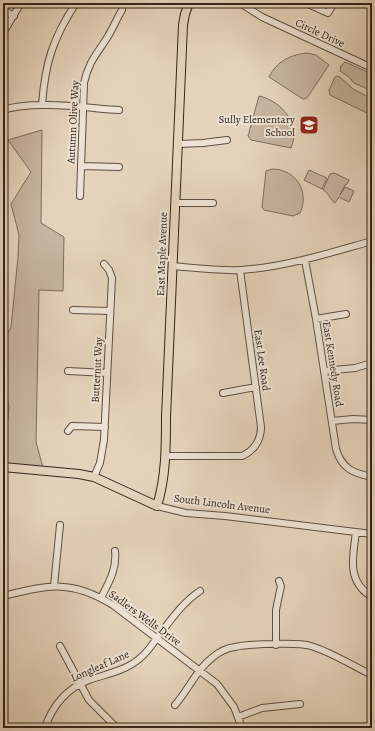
<svg xmlns="http://www.w3.org/2000/svg" width="375" height="731" viewBox="0 0 375 731" font-family="Alegreya,serif">
	<style>
		.green { fill: #c6b5a0; stroke: #7c6d5d }
		.lines { fill: none; stroke-linecap: round; stroke-linejoin: round }
		.minor-casing { stroke: #5e5042; stroke-width: 8 }
		.major-casing { stroke: #31251a; stroke-width: 10 }
		.minor { stroke: #ede2d3; stroke-width: 6 }
		.major { stroke: #e4d3bb; stroke-width: 8 }
		.labels { text-anchor: middle; dominant-baseline: central; stroke-width: 4; stroke-linejoin: round; paint-order: stroke }
		.street-label { font-size: 11px; fill: #31251a; stroke: #ede2d3 }
		.poi-label { font-size: 11px; fill: #31251a; stroke: #ede2d3; text-anchor: end }
	</style>
	<rect width="100%" height="100%" fill="#e4d3bb"/>
	<filter id="stains"><feTurbulence type="fractalNoise" baseFrequency=".005" numOctaves="4"/><feColorMatrix values="0 0 0 0 .2 0 0 0 0 .09 0 0 0 0 .02 0 0 0 .5 -.17"/></filter>
	<radialGradient id="worn" r=".72"><stop offset=".6" stop-color="#630" stop-opacity="0"/><stop offset="1" stop-color="#630" stop-opacity=".3"/></radialGradient>
	<path class="green" d="M307,53l9,2 13,10 -22,33 -4,1 -34,-22c8,-16 21,-22 38,-24z
		M345,62l27,12v17l-18,-8 -5,-6 -9,-6 1,-5z
		M337,76l3,1 13,12 19,10v9l-3,6 -39,-19 -1,-5 6,-13z
		M259,96c23,5 42,28 32,52l-40,-8 -3,-4z
		M42,130l-1,93 23,14 -1,54 -24,-1 -3,152 8,29 -41,-4v-20l3,-8 3,-32 -6,-33v-31l8,-16 7,-70 1,-22 -8,-31 20,-32 -23,-32z
		M272,169c24,0 38,23 28,44l-7,3 -29,-6 -2,-3 4,-36z
		M309,170l18,8 -5,11 -18,-9z
		M334,173l15,7 -2,4 -2,1 -5,10 5,-8 9,4 -5,11 -10,-5 -4,6c-5,-3 -6,-10 -12,-13l7,-16z"/>
	<g class="lines">
		<defs>
			<path id="minor" d="M240,3l22,14 110,51
				M306,3l22,10 6,-10
				M3,10l11,6
				M372,31v1
				M3,33l18,-30
				M42,105c3,-42 11,-67 34,-102
				M3,110c31,-10 83,-2 116,0
				M178,144l25,-1 24,-3
				M81,166l38,1
				M80,196l4,-113c4,-19 11,-27 21,-42 7,-10 11,-21 17,-31
				M176,203h37
				M305,260l11,59 20,130c6,20 17,24 36,28
				M173,266c22,2 46,5 68,4 45,-3 88,-17 131,-29
				M73,310l37,1
				M316,319l30,-5
				M68,371l39,2
				M324,371l31,-3 17,-5
				M223,393l33,-6
				M332,421l21,-2 19,1
				M68,431l4,-5 33,1
				M166,456h76c12,-5 19,-16 19,-29l-21,-157
				M94,477l6,-14 4,-23 8,-162 -3,-8 -5,-6
				M157,506l29,7 39,3 147,18
				M356,532c-3,25 -10,49 16,65
				M54,586l6,-61
				M3,596c46,-11 68,-17 110,9l104,79 17,23 8,21
				M101,598c8,-16 16,-29 14,-47
				M276,645v-35l5,-24 -2,-5
				M60,646l29,54 28,28
				M175,705c14,-16 21,-35 38,-48 6,-5 14,-9 22,-10 14,-3 63,-5 76,-1 20,6 42,20 61,29
				M238,717l24,-9 38,-4
				M45,728c7,-22 22,-40 44,-48 17,-6 36,-9 50,-21 8,-6 12,-13 18,-21 13,-17 25,-35 43,-47"/>
			<path id="major" d="M3,467l76,7 15,3 63,29c9,-29 9,-59 9,-89l17,-392 2,-11 4,-11"/>
		</defs>
		<use href="#minor" class="minor-casing"/>
		<use href="#major" class="major-casing"/>
		<use href="#minor" class="minor"/>
		<use href="#major" class="major"/>
	</g>
	<defs>
		<symbol id="school-square" viewBox="-11 -11 22 22"><rect x="-9" y="-9" width="18" height="18" rx="4" fill="#8f2418" stroke="#ede2d3"/><path d="M0-5L7-2L0 1L-7-2ZM-4 1L0 2.5L4 1V4Q0 6-4 4Z" fill="#fff"/></symbol>
	</defs>
	<g fill-rule="evenodd">
		<use href="#school-square" x="298" y="114" width="22" height="22"/>
	</g>
	<g class="labels">
		<g class="street-label">
			<text transform="translate(320 33) rotate(25)">Circle Drive</text>
			<text transform="translate(73 122) rotate(-87)">Autumn Olive Way</text>
			<text transform="translate(162 254) rotate(-88)">East Maple Avenue</text>
			<text transform="translate(262 360) rotate(82)">East Lee Road</text>
			<text transform="translate(333 364) rotate(81)">East Kennedy Road</text>
			<text transform="translate(97 370) rotate(-87)">Butternut Way</text>
			<text transform="translate(222 504) rotate(7)">South Lincoln Avenue</text>
			<text transform="translate(145 618) rotate(36)">Sadlers Wells Drive</text>
			<text transform="translate(100 666) rotate(-24)">Longleaf Lane</text>
		</g>
		<g class="poi-label">
			<text x="295" y="119">Sully Elementary<tspan x="295" dy="13">School</tspan></text>
		</g>
	</g>
	<rect width="375" height="731" fill="none" stroke="#e4d3bb" stroke-width="16"/>
	<rect x="4" y="4" width="367" height="723" fill="none" stroke="#31251a" stroke-width="2"/>
	<rect x="8" y="8" width="359" height="715" fill="none" stroke="#31251a"/>
	<rect width="100%" height="100%" filter="url(#stains)"/>
	<rect width="100%" height="100%" fill="url(#worn)"/>
</svg>
